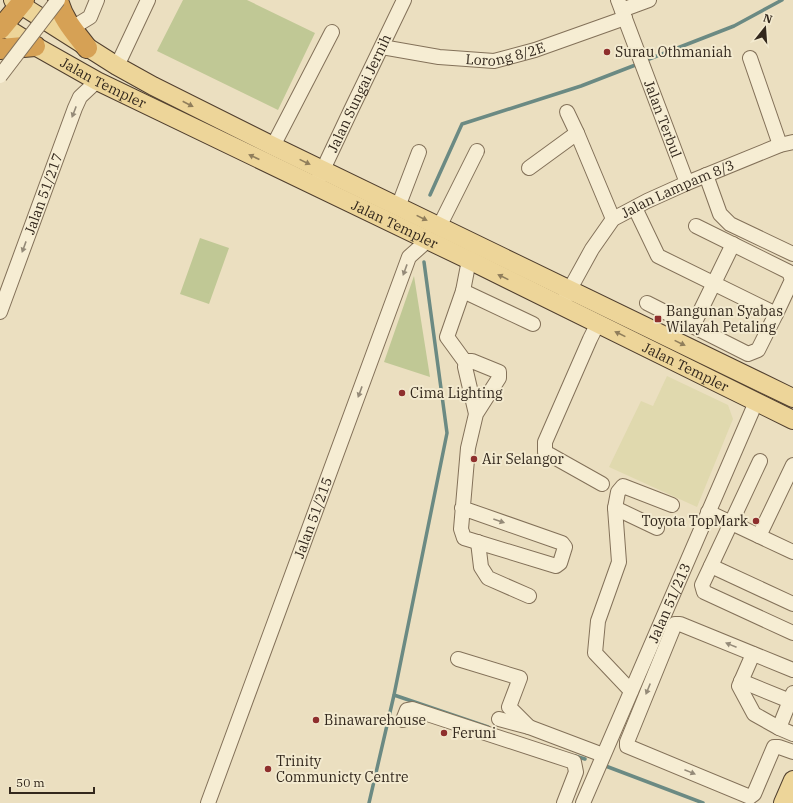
<svg xmlns="http://www.w3.org/2000/svg" width="793" height="803" viewBox="0 0 793 803" font-family="'IBM Plex Serif',serif">
	<style>
		.farmland { fill: #e0d9ae }
		.green { fill: #c0c895 }
		.lines { fill: none; stroke-linecap: round; stroke-linejoin: round }
		.stream { stroke: #6b8a83; stroke-width: 3.5 }
		.minor-casing { stroke: #837159; stroke-width: 16 }
		.major-casing { stroke: #503f2e; stroke-width: 20 }
		.highway-casing { stroke: #503f2e; stroke-width: 22 }
		.minor { stroke: #f6edd3; stroke-width: 14 }
		.major { stroke: #edd599; stroke-width: 18 }
		.highway { stroke: #d6a155; stroke-width: 20 }
		.minor-bridge-casing { stroke: #837159; stroke-width: 16; stroke-linecap: butt }
		.minor-bridge { stroke: #f6edd3; stroke-width: 14 }
		.oneway { fill: #907e5b }
		.oneway2 { fill: #948a78 }
		.poi-dot { fill: #8e2f2d; stroke: #f3eacf; stroke-width: 1.5 }
		.labels { text-anchor: middle; dominant-baseline: central; stroke-width: 4; stroke-linejoin: round; paint-order: stroke }
		.street-label { font-size: 14px; fill: #33281d; stroke: #f3eacf }
		.poi-label { font-size: 14px; fill: #33281d; stroke: #f3eacf; text-anchor: start }
	</style>
	<rect width="100%" height="100%" fill="#ebdfc0"/>
	<path class="farmland" d="M667,376l61,29 5,14 -36,88 -88,-40 32,-66 12,5z"/>
	<path class="green" d="M183,0h64l68,33 -37,77 -121,-59z
		M200,238l29,10 -20,56 -29,-10z
		M414,276l16,101 -46,-15z"/>
	<g class="lines">
		<path class="stream" d="M644,61l90,-35 48,-26
			M430,195l32,-71 119,-38 57,-22
			M394,695l94,32
			M575,756l10,3
			M603,765l100,38
			M369,803l25,-108 53,-262 -23,-171"/>
		<defs>
			<g id="minor">
				<path id="s1" d="M618,0l69,183"/>
				<path d="M622,10l27,-10"/>
				<path d="M72,28l18,-11 7,-17"/>
				<path id="s2" d="M382,47l57,10 55,4 41,-11 90,-32"/>
				<path d="M750,58l30,87"/>
				<path d="M117,66l31,-66"/>
				<path d="M567,112l10,21 36,86"/>
				<path d="M273,146l59,-114"/>
				<path d="M529,168l48,-35"/>
				<path d="M706,175l14,39 10,10 63,30"/>
				<path id="s3" d="M319,178l32,-68 53,-110"/>
				<path d="M398,207l21,-55"/>
				<path d="M635,208l23,48 118,58"/>
				<path d="M439,227l38,-76"/>
				<path d="M463,291l70,33"/>
				<path id="s4" d="M565,298l27,-49 21,-30 34,-18 40,-18 93,-38 13,-3"/>
				<path d="M647,303l101,51 10,-4 18,-36 16,-34 -3,-8 -93,-46"/>
				<path id="s5" d="M0,312l75,-204 5,-11 17,-16"/>
				<path d="M598,323l-8,16 -45,103v10l57,32"/>
				<path d="M693,326l40,-82"/>
				<path d="M466,363l-19,-26 16,-46 6,-31"/>
				<path d="M760,461l-58,124 2,7 89,41"/>
				<path d="M462,508l100,35 3,4 -5,16 -4,3 -92,-28 -3,-9 7,-81 8,-34 23,-36v-6l-27,-11h-4l-2,2 -1,4 11,47"/>
				<path d="M615,508l42,20"/>
				<path d="M708,512l85,40"/>
				<path d="M759,536l34,-71"/>
				<path d="M478,542l3,25 7,11 41,18"/>
				<path d="M711,566l82,38"/>
				<path d="M753,654l-14,32 15,28 25,14"/>
				<path d="M458,659l62,19 -11,29 20,20"/>
				<path d="M793,670l-113,-46h-5l-48,118v4l123,51 4,-3 20,-47h5l14,5"/>
				<path d="M741,681l49,20"/>
				<path d="M631,691l-36,-38 3,-32 21,-59 -4,-54 3,-16 5,-6 49,19"/>
				<path d="M793,693l-14,35 14,6"/>
				<path d="M499,719l30,8 74,28"/>
				<path d="M403,720l4,-10 5,-1 162,53 2,10 -12,31"/>
				<path id="s6" d="M208,803l201,-546 19,-17"/>
				<path id="s7" d="M583,803l173,-401"/>
			</g>
			<g id="major">
				<path d="M13,0l104,66 36,20 120,60 520,252"/>
				<path id="s8" d="M0,24l35,22 62,35 372,179 324,160"/>
				<path d="M783,803l10,-23"/>
			</g>
			<path id="highway" d="M58,0c5,20 17,32 29,48
				M0,29l24,-29
				M0,49l35,-3"/>
		</defs>
		<use href="#minor" class="minor-casing"/>
		<use href="#major" class="major-casing"/>
		<use href="#highway" class="highway-casing"/>
		<use href="#minor" class="minor"/>
		<use href="#major" class="major"/>
		<use href="#highway" class="highway"/>
		<defs>
			<path id="minor-bridge" d="M0,76l58,-76"/>
		</defs>
		<use href="#minor-bridge" class="minor-bridge-casing"/>
		<use href="#minor-bridge" class="minor-bridge"/>
	</g>
	<defs><path id="oneway-solid" d="M-6-.8H1V-3.2L6.5 0L1 3.2V.8H-6Z"/></defs>
	<g class="oneway">
		<use href="#oneway-solid" transform="translate(188 104) rotate(27)"/>
		<use href="#oneway-solid" transform="translate(254 157) rotate(-155)"/>
		<use href="#oneway-solid" transform="translate(305 162) rotate(26)"/>
		<use href="#oneway-solid" transform="translate(422 218) rotate(26)"/>
		<use href="#oneway-solid" transform="translate(503 277) rotate(-154)"/>
		<use href="#oneway-solid" transform="translate(620 334) rotate(-154)"/>
		<use href="#oneway-solid" transform="translate(680 343) rotate(26)"/>
	</g>
	<g class="oneway2">
		<use href="#oneway-solid" transform="translate(74 112) rotate(111)"/>
		<use href="#oneway-solid" transform="translate(24 247) rotate(110)"/>
		<use href="#oneway-solid" transform="translate(405 270) rotate(110)"/>
		<use href="#oneway-solid" transform="translate(360 392) rotate(110)"/>
		<use href="#oneway-solid" transform="translate(499 521) rotate(19)"/>
		<use href="#oneway-solid" transform="translate(731 645) rotate(-158)"/>
		<use href="#oneway-solid" transform="translate(648 689) rotate(112)"/>
		<use href="#oneway-solid" transform="translate(690 772) rotate(22)"/>
	</g>
	<g class="poi-dot">
		<circle cx="607" cy="52" r="4"/>
		<rect x="654" y="315" width="8" height="8" rx="2"/>
		<circle cx="402" cy="393" r="4"/>
		<circle cx="474" cy="459" r="4"/>
		<circle cx="756" cy="521" r="4"/>
		<circle cx="316" cy="720" r="4"/>
		<circle cx="444" cy="733" r="4"/>
		<circle cx="268" cy="769" r="4"/>
	</g>
	<g class="labels">
		<g class="street-label">
			<text stroke="none"><textPath href="#s2" startOffset="125">Lorong 8/2E</textPath></text>
			<text stroke="none"><textPath href="#s8" startOffset="119">Jalan Templer</textPath></text>
			<text stroke="none"><textPath href="#s3" startOffset="94">Jalan Sungai Jernih</textPath></text>
			<text stroke="none"><textPath href="#s1" startOffset="127">Jalan Terbul</textPath></text>
			<text stroke="none"><textPath href="#s4" startOffset="164">Jalan Lampam 8/3</textPath></text>
			<text stroke="none"><textPath href="#s5" startOffset="126">Jalan 51/217</textPath></text>
			<text stroke="none"><textPath href="#s8" startOffset="443">Jalan Templer</textPath></text>
			<text stroke="none"><textPath href="#s8" startOffset="767">Jalan Templer</textPath></text>
			<text stroke="none"><textPath href="#s6" startOffset="304">Jalan 51/215</textPath></text>
			<text stroke="none"><textPath href="#s7" startOffset="218">Jalan 51/213</textPath></text>
		</g>
		<g class="poi-label">
			<text x="615" y="52">Surau Othmaniah</text>
			<text x="666" y="311">Bangunan Syabas<tspan x="666" dy="16">Wilayah Petaling</tspan></text>
			<text x="410" y="393">Cima Lighting</text>
			<text x="482" y="459">Air Selangor</text>
			<text x="748" y="521" text-anchor="end">Toyota TopMark</text>
			<text x="324" y="720">Binawarehouse</text>
			<text x="452" y="733">Feruni</text>
			<text x="276" y="761">Trinity<tspan x="276" dy="16">Communicty Centre</tspan></text>
		</g>
	</g>
	<g transform="translate(765 28) rotate(17)" stroke="#f3eacf" stroke-width="3" paint-order="stroke">
	<path d="M0-3L7 15L0 10L-7 15Z" fill="#33281d"/>
	<text y="-6" font-size="11" font-weight="bold" text-anchor="middle" fill="#33281d">N</text>
	</g>
	<path d="M10 787v6h84v-6" fill="none" stroke="#33281d" stroke-width="2"/>
	<text x="16" y="787" font-size="12" fill="#33281d" stroke="#f3eacf" stroke-width="3" paint-order="stroke">50 m</text>
</svg>
